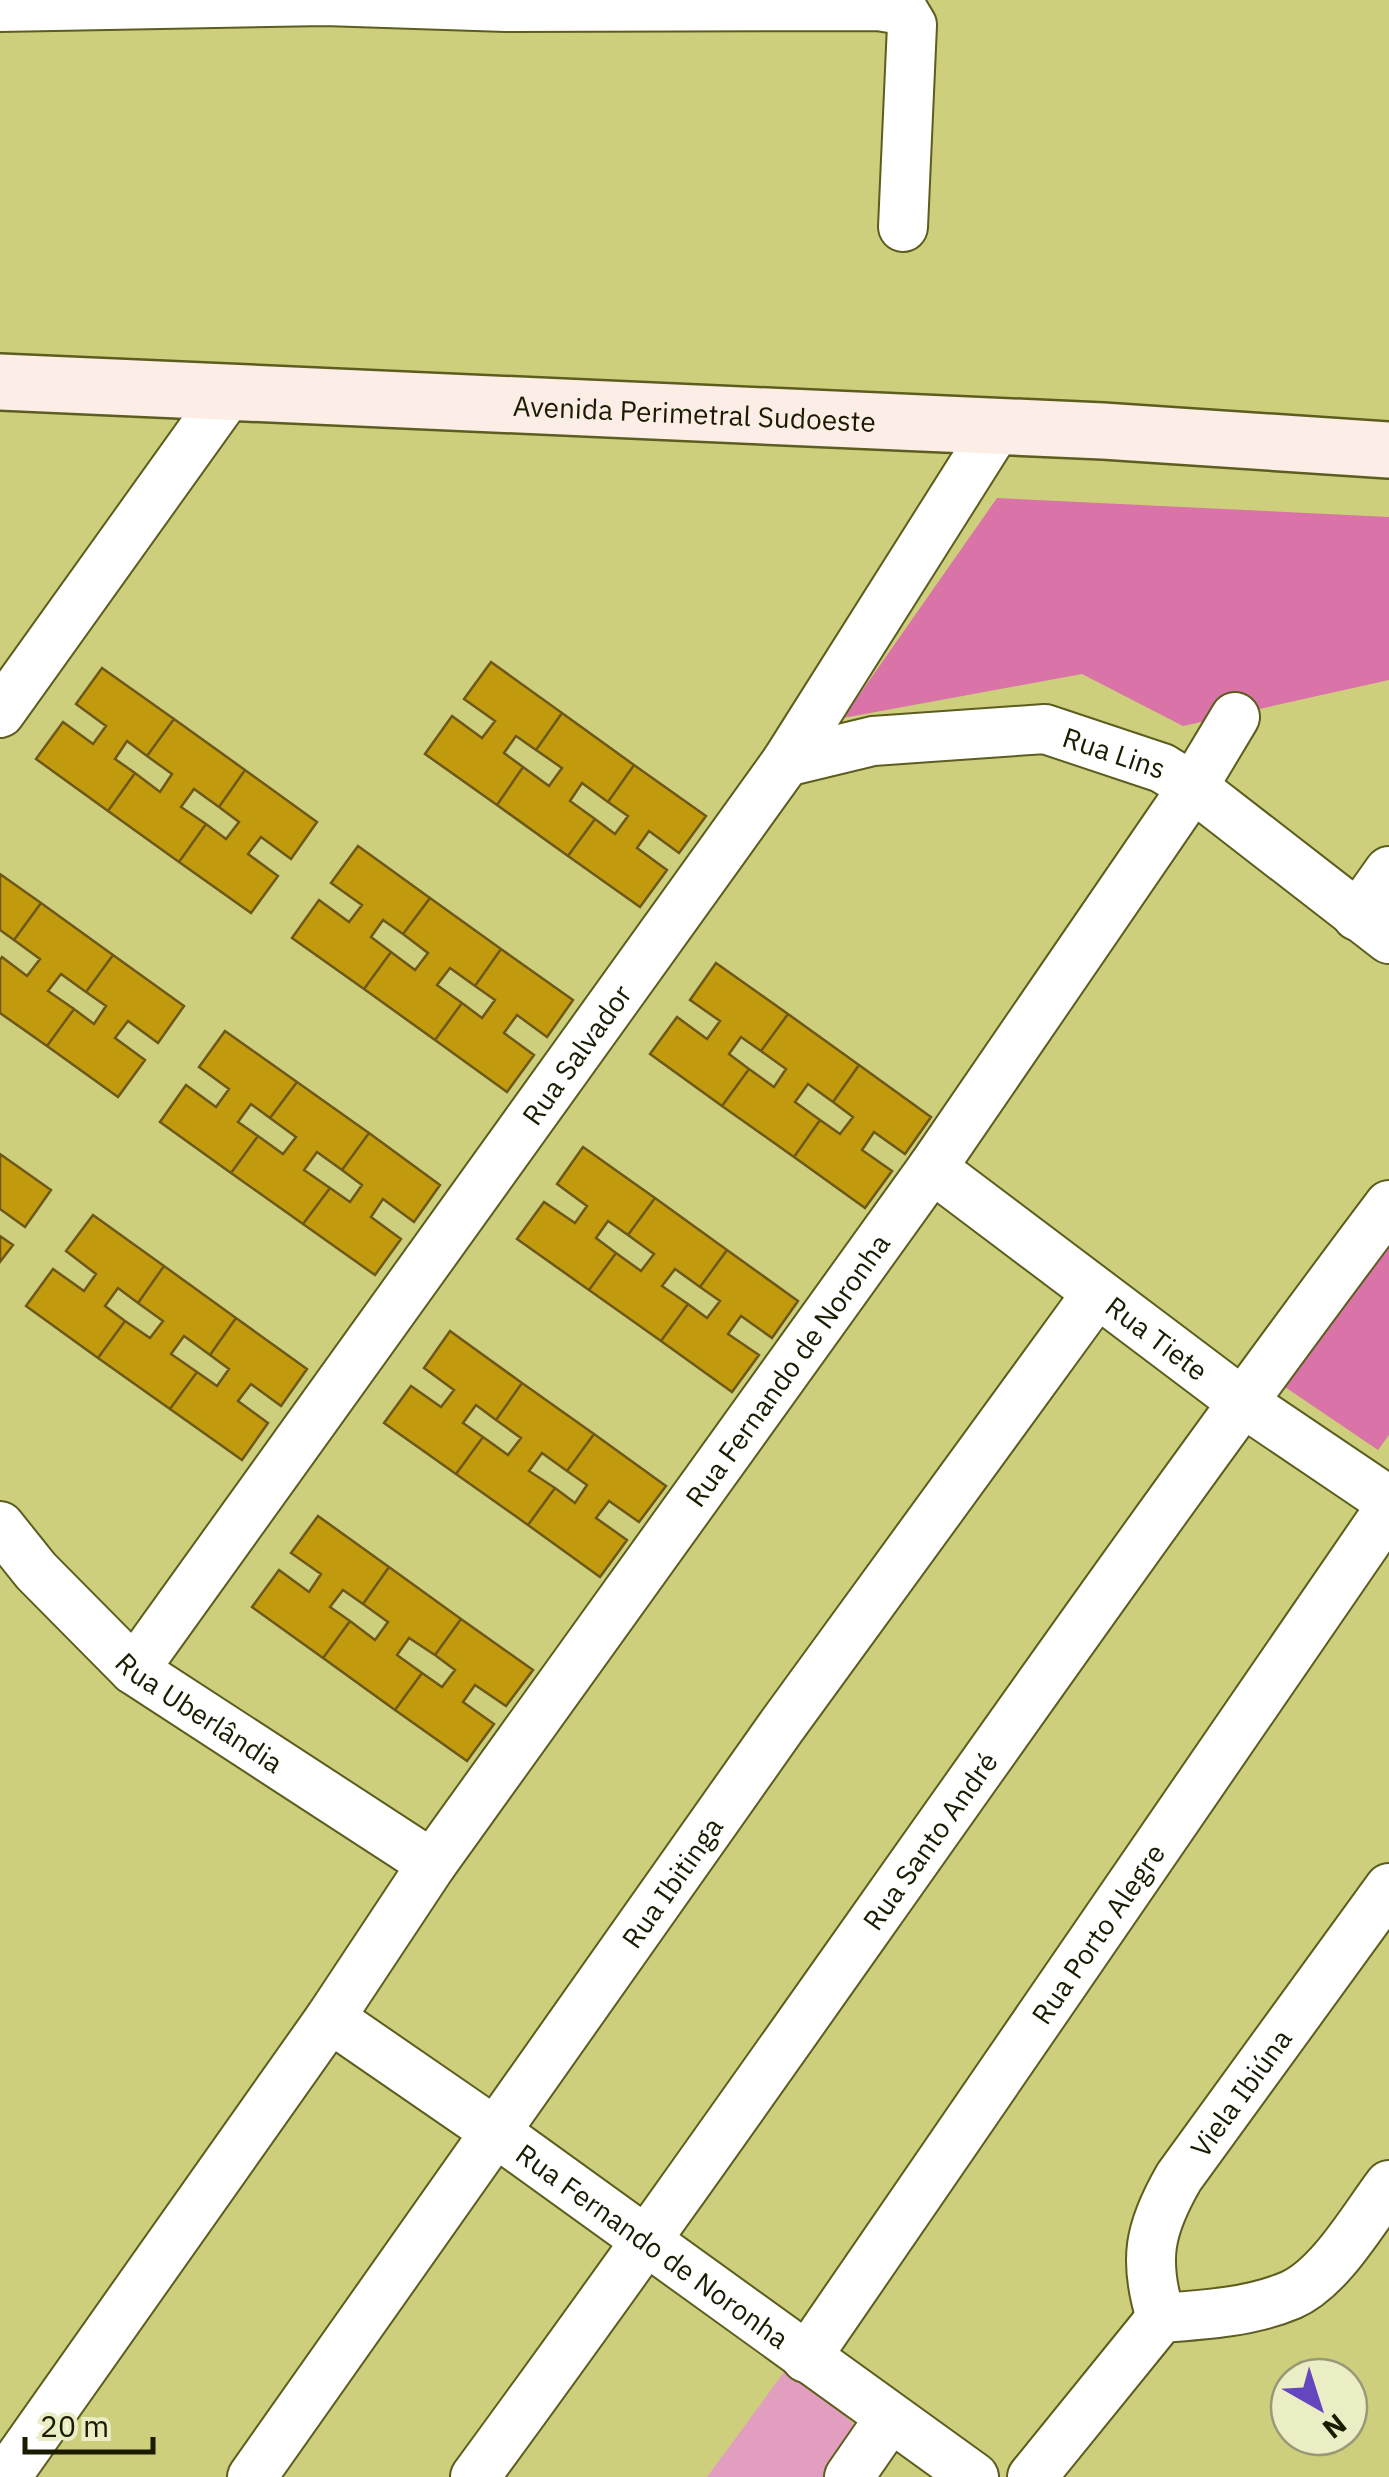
<svg xmlns="http://www.w3.org/2000/svg" width="1389" height="2477" viewBox="0 0 1389 2477" font-family="'IBM Plex Sans',sans-serif">
	<style>
		.green { fill: #e29ebe }
		.forest { fill: #da73a7 }
		.building { fill: #c19a0e; stroke: #6d5819; stroke-width: 2.5 }
		.lines { fill: none; stroke-linecap: round; stroke-linejoin: round }
		.street-casing { stroke: #5c5d1e; stroke-width: 52 }
		.secondary-casing { stroke: #5c5d1e; stroke-width: 60 }
		.street { stroke: #fff; stroke-width: 48 }
		.secondary { stroke: #fceee6; stroke-width: 55 }
		.labels { text-anchor: middle; dominant-baseline: central; stroke-width: 8; stroke-linejoin: round; paint-order: stroke }
		.street-label { font-size: 28px; fill: #1b1b00; stroke: #ebedc5 }
	</style>
	<rect width="100%" height="100%" fill="#cdcf7d"/>
	<path class="green" d="M790,2364l75,71 -35,42h-123z"/>
	<path class="forest" d="M997,498l392,19v163l-206,46 -101,-52 -239,44z
		M1389,1224v211l-11,15 -96,-65z"/>
	<path class="building" d="M491,662l71,51 -26,37 -20,-14 -12,17 19,14 -26,38 -72,-51 27,-38 30,22 13,-17 -31,-22z
		M102,668l72,51 -27,37 -20,-15 -12,18 20,14 -27,38 -72,-52 27,-37 30,22 13,-18 -30,-22z
		M562,713l72,52 -26,37 -26,-19 -12,18 25,18 -27,37 -71,-51 26,-38 26,19 13,-18 -26,-18z
		M174,719l71,51 -26,37 -25,-18 -13,18 25,17 -27,38 -71,-51 27,-38 25,19 12,-18 -25,-18z
		M634,765l72,51 -27,37 -30,-22 -12,17 30,22 -27,37 -72,-51 27,-37 20,15 13,-18 -20,-14z
		M245,770l72,52 -26,37 -30,-22 -13,17 30,22 -27,37 -72,-51 27,-38 20,15 13,-17 -20,-15z
		M358,846l72,52 -27,36 -20,-14 -12,17 20,15 -27,37 -72,-51 27,-38 30,22 13,-17 -31,-22z
		M0,874l41,29 -27,37 -14,-10z
		M430,898l71,51 -26,37 -25,-18 -13,17 25,18 -27,37 -71,-51 27,-37 24,18 13,-17 -25,-19z
		M41,903l72,52 -27,37 -25,-18 -13,17 26,18 -27,37 -47,-33v-53l2,-3 25,19 13,-17 -26,-19z
		M501,949l72,51 -26,37 -30,-22 -13,18 30,22 -27,37 -72,-52 27,-37 20,15 13,-18 -20,-14z
		M113,955l71,51 -26,37 -30,-22 -13,17 30,22 -27,37 -71,-51 27,-37 20,15 12,-18 -20,-14z
		M716,963l72,51 -27,37 -20,-14 -12,17 20,15 -27,37 -72,-52 27,-37 30,22 13,-18 -30,-21z
		M788,1014l71,51 -26,37 -25,-18 -13,18 25,18 -26,37 -72,-51 27,-37 25,18 12,-18 -25,-18z
		M225,1031l72,51 -27,36 -19,-14 -13,18 20,14 -27,37 -71,-51 26,-37 30,22 13,-18 -30,-22z
		M859,1065l72,52 -26,37 -31,-22 -12,18 30,21 -27,37 -71,-51 26,-37 20,14 13,-17 -20,-15z
		M297,1082l72,51 -27,37 -25,-18 -13,18 26,18 -27,36 -72,-51 27,-37 25,18 13,-17 -26,-19z
		M369,1133l71,52 -26,37 -31,-23 -12,18 30,22 -26,36 -72,-51 27,-36 20,14 12,-17 -20,-15z
		M583,1147l72,51 -27,37 -20,-14 -12,17 20,15 -27,37 -72,-51 27,-37 31,21 12,-17 -30,-22z
		M0,1154l51,36 -26,37 -25,-18z
		M655,1198l72,52 -27,37 -25,-18 -13,17 26,18 -27,37 -72,-51 27,-37 25,18 13,-17 -26,-19z
		M93,1215l71,51 -26,37 -20,-15 -13,18 20,15 -27,37 -72,-52 27,-37 31,22 12,-17 -30,-23z
		M0,1236l13,9 -13,17z
		M727,1250l71,51 -26,37 -31,-22 -13,18 31,21 -27,37 -71,-51 27,-37 19,14 13,-17 -20,-14z
		M164,1266l72,52 -26,37 -26,-19 -13,18 26,18 -27,37 -72,-51 27,-37 25,17 13,-17 -25,-18z
		M236,1318l71,51 -26,37 -30,-22 -13,17 30,22 -26,37 -72,-51 27,-37 20,14 12,-17 -19,-14z
		M450,1331l72,52 -26,37 -20,-15 -13,18 20,14 -27,37 -72,-51 27,-37 30,21 13,-17 -30,-22z
		M522,1383l72,51 -27,37 -25,-18 -13,18 26,17 -27,37 -72,-51 27,-37 25,18 13,-17 -25,-18z
		M594,1434l72,52 -27,36 -30,-21 -13,17 31,22 -27,37 -72,-52 27,-37 20,15 12,-18 -20,-14z
		M318,1516l71,51 -26,37 -20,-14 -13,17 20,14 -27,37 -71,-51 27,-37 30,22 12,-18 -30,-21z
		M389,1567l72,52 -26,36 -26,-17 -12,17 25,18 -27,37 -72,-52 27,-37 25,19 13,-18 -25,-18z
		M461,1619l72,51 -27,36 -31,-21 -12,17 31,22 -27,37 -72,-51 27,-37 20,14 13,-17 -20,-15z"/>
	<g class="lines">
		<defs>
			<g id="street">
				<path d="M0,7l325,-6 181,6 372,-1 25,4 9,15 -9,202"/>
				<path d="M0,713l229,-320"/>
				<path id="s1" d="M786,762l87,-21 172,-12 117,39 31,19 196,152"/>
				<path d="M1357,916l32,-45"/>
				<path id="s2" d="M932,1168l309,233 148,100"/>
				<path id="s3" d="M0,1526l36,45 98,99 298,194"/>
				<path id="s4" d="M134,1670l652,-908 211,-334"/>
				<path id="s5" d="M330,2018l167,115 477,344"/>
				<path id="s6" d="M1161,2318c-18,-58 -12,-89 18,-141l210,-289"/>
				<path id="s7" d="M806,2358l583,-849"/>
				<path id="s8" d="M6,2477l324,-459 102,-154 500,-696 261,-381 42,-70"/>
				<path id="s9" d="M252,2477l529,-750 316,-434"/>
				<path id="s10" d="M475,2477c309,-421 600,-855 914,-1272"/>
				<path d="M849,2477l40,-58"/>
				<path d="M1032,2477l129,-159c43,-3 90,-6 130,-23 39,-17 73,-77 98,-110"/>
			</g>
			<g id="secondary">
				<path id="s11" d="M0,382l1103,49 286,19"/>
			</g>
		</defs>
		<use href="#street" class="street-casing"/>
		<use href="#secondary" class="secondary-casing"/>
		<use href="#street" class="street"/>
		<use href="#secondary" class="secondary"/>
	</g>
	<g class="labels">
		<g class="street-label">
			<text stroke="none"><textPath href="#s11" startOffset="695">Avenida Perimetral Sudoeste</textPath></text>
			<text stroke="none"><textPath href="#s1" startOffset="335">Rua Lins</textPath></text>
			<text stroke="none"><textPath href="#s4" startOffset="758">Rua Salvador</textPath></text>
			<text stroke="none"><textPath href="#s2" startOffset="282">Rua Tiete</textPath></text>
			<text stroke="none"><textPath href="#s8" startOffset="1355">Rua Fernando de Noronha</textPath></text>
			<text stroke="none"><textPath href="#s3" startOffset="275">Rua Uberlândia</textPath></text>
			<text stroke="none"><textPath href="#s10" startOffset="782">Rua Santo André</textPath></text>
			<text stroke="none"><textPath href="#s9" startOffset="728">Rua Ibitinga</textPath></text>
			<text stroke="none"><textPath href="#s7" startOffset="515">Rua Porto Alegre</textPath></text>
			<text stroke="none"><textPath href="#s6" startOffset="252">Viela Ibiúna</textPath></text>
			<text stroke="none"><textPath href="#s5" startOffset="395">Rua Fernando de Noronha</textPath></text>
		</g>
	</g>
	<g transform="translate(1319 2407) rotate(141)"><circle r="48" fill="#ebedc5" stroke="#989976" stroke-width="2.5"/>
	<path d="M0-8L18 38L0 25L-18 38Z" fill="#6446be"/>
	<text y="-15" font-size="28" font-weight="bold" text-anchor="middle" fill="#1b1b00">N</text>
	</g>
	<path d="M25 2437v15h128v-15" fill="none" stroke="#1b1b00" stroke-width="5"/>
	<text x="40" y="2437" font-size="30" fill="#1b1b00" stroke="#ebedc5" stroke-width="8" paint-order="stroke">20 m</text>
</svg>
